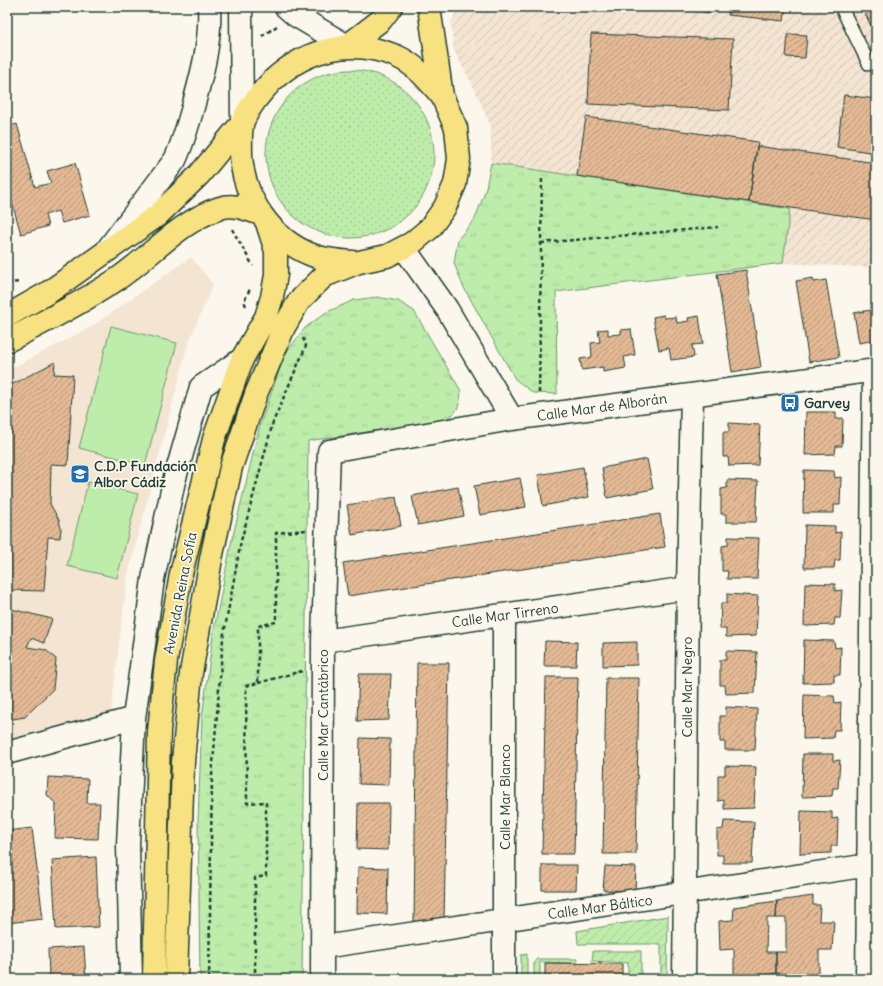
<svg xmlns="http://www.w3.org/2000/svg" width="883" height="986" viewBox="0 0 883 986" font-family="Delius,sans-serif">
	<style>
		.built { fill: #f4e4d2 }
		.industrial { fill: url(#industrial-furrows) }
		.grass { fill: url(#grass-dots); stroke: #6e9570 }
		.park { fill: url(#park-tufts); stroke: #6e9570 }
		.garden { fill: url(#garden-furrows); stroke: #6e9570 }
		.pitch { fill: #beedab; stroke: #6e9570 }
		.building { fill: url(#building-hatch); stroke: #1f3d34 }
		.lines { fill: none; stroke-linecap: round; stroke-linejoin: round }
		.service-casing { stroke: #1f3d34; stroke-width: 15 }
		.minor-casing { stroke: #1f3d34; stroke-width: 25 }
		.secondary-casing { stroke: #1f3d34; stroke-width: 25 }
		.primary-casing { stroke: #1f3d34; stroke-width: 25 }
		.path { stroke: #1f3d34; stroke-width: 2.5; stroke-dasharray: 4 3; stroke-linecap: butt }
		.service { stroke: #fbf7ec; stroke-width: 12 }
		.minor { stroke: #fbf7ec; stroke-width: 22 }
		.secondary { stroke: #fbf7ec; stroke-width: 22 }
		.primary { stroke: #f8e181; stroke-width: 22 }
		.labels { text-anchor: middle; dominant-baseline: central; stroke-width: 3.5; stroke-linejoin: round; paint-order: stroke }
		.poi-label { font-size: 14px; font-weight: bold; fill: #1f3d34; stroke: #fbf7ec; text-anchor: start }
		.street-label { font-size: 14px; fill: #1f3d34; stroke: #fbf7ec }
	</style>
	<defs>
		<pattern id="industrial-furrows" width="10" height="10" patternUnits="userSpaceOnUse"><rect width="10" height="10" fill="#f4e4d2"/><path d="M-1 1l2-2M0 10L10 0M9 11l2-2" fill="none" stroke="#d1c4b5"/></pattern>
		<pattern id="grass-dots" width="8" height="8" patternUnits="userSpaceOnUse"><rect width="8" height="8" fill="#beedab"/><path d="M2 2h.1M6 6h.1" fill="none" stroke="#a3cc94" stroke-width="1.8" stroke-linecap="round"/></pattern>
		<pattern id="park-tufts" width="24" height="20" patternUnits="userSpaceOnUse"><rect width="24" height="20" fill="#beedab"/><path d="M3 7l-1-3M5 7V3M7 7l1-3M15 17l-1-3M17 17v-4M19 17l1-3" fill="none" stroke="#a3cc94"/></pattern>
		<pattern id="garden-furrows" width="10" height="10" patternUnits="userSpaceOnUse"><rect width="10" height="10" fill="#beedab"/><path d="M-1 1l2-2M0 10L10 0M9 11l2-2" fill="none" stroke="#a3cc94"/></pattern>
		<pattern id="building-hatch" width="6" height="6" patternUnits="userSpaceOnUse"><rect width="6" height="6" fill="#e4b994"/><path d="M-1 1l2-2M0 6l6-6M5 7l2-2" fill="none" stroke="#b8987a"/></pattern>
	</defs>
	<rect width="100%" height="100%" fill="#fbf7ec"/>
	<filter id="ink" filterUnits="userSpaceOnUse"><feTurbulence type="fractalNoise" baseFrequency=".025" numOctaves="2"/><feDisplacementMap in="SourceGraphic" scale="8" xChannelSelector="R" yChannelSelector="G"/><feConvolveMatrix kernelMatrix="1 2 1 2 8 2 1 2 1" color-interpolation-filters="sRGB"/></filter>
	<g filter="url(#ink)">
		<path class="built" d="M191,257l22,27 -25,60 -61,234 -16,134 -104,28v-369l84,-44z"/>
		<path class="industrial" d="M458,7h418v261l-93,-5 6,-54 -298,-46v-36l-19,-43 -18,-33 -3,-29z"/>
		<path class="grass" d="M266 154a84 84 0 1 1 168 0a84 84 0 1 1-168 0Z"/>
		<path class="park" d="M491,163l299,46 -7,54 -227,29 1,102 -24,-1 -18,-14 -52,-93 -9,-23 4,-24 17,-20 10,-27z
			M377,297l21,4 16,10 47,80c-1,14 -3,22 -16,29l-137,21 -6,538h-102l-2,-159 4,-102 11,-83 18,-91 29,-119 25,-71 20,-26 20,-15 29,-13z"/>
		<path class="garden" d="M668,916l-1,63h-6v-35h-83l-1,-13z
			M593,951h48v28h-13v-16l-36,-2z
			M527,954v25h-6v-24z
			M537,959h40v4l-37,-1v17h-6v-17z"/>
		<path class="pitch" d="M111,326l66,17 -32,122 -66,-17z
			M88,482l50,12 -21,84 -50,-12z"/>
		<path class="building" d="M664,7h48l-1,6z
			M729,7h57l-2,14 -56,-6z
			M862,7h14v19l-4,2z
			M591,34l142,5 -4,71 -141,-6z
			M788,34l19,1 -2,23 -19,-1z
			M844,95l32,4v54l-39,-6z
			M586,117l172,25 -9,60 -172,-26z
			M17,124l18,63 16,-4 -4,-12 28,-8 15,52 -28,8 -4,-12 -13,4 3,11 -27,8 -14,-49v-58z
			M757,146l119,17v57l-127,-18z
			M746,270l15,97 -29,5 -15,-98z
			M813,278l1,4 12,-2 13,77 -30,5 -13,-81z
			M876,309v31l-17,3 -5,-30z
			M664,315v3l12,-1 1,6 12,-2 -1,-3 11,-2 4,28 -11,1 2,12 -23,3 -2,-12 -10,2 -6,-33z
			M608,329v6l13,-1v-4l10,-1 4,26 -11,2 2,11 -23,4v-5l-21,3 -2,-11 12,-2 -1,-14 9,-1 -2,-12z
			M55,362l-1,12 19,1 -5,90 -17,-1 -1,40 9,16 2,9 -1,9 -12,-1 -4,54 -37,-1v-203z
			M806,412h30v7l7,-1 -1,28h-6l-1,8 -30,1z
			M729,423l31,2 -2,40 -29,1 -1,-9h-5v-25h6z
			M647,459l6,30 -46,9 -5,-30z
			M583,467l6,30 -46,9 -5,-31z
			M804,470l30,1 1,7 6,-1 -1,28h-6v8h-31z
			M520,478l6,29 -46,8 -6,-29z
			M727,480l31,1 -2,41h-30v-8h-5v-25l6,-1z
			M458,487l6,29 -46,9 -6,-29z
			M396,497l5,29 -49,9 -5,-30z
			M660,514l5,33 -317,49 -5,-33z
			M805,525l30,1v7l6,-1 -1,28h-5l-1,8h-30z
			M728,537l31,1 -2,41h-30l1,-8h-6v-25l6,-1z
			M805,583l30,1v7l7,-1 -2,28h-5l-1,7 -30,1z
			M727,594l31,2 -2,40 -30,1v-8h-6l1,-26h6z
			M7,608l45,11 -8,24 -13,-5 -4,9 19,3 10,9 -3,30 -28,28 -18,3z
			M804,640l30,1 1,7 6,-1 -1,28h-6v7l-31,1z
			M545,641l32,1 -1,24h-32z
			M637,642v23l-34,1v-23z
			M726,651l31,1 -2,41 -29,1 -1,-9h-5v-25h6z
			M417,663h32l-5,259 -30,4z
			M359,674h32l-2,46 -32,1z
			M546,677h32l-4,177h-32z
			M606,678h33l-3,176h-33z
			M804,695l30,1 1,7 6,-1 -1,28h-6l-1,8 -30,1z
			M726,707l31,2 -2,41h-30v-8h-5v-26h6z
			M360,738l30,1 -1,46 -30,-1z
			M803,754h30v7l7,-1 -2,28h-5l-1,8 -30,1z
			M725,766l31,1 -2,41 -30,1v-9l-6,1v-26h7z
			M48,777l40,2 -1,24h13l-2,36 -43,-1 1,-34 -9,-9z
			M358,803h31l-1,47 -31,-1z
			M801,811l31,1v7l6,-1 -1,28h-6v7l-31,1z
			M724,821l30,1 -2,41h-29v-8h-6v-25l6,-1z
			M32,828l11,91 -36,4v-92z
			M96,857l3,70 -43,2 -4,-69z
			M542,865h35l-1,25h-34z
			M605,866l31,1 -1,24 -32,-1z
			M358,867l30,1 -1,46 -30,-1z
			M813,896v9h7l-1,16h15l-2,29h-13v28l13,1h-47v-5l-9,-1v-21h10v-34h-10l1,-17z
			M777,901l-1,17h-9l-1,34h10v21l-9,2v4h-47l14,-1v-29l-14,1 -1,-29 14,-1 1,-13z
			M84,947l2,32h-44l7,-2 -1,-28z
			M545,963l77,1v15h-77z"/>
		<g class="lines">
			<defs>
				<path id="service" d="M841,7l28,57 7,-3"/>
				<path id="minor" d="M404,248l43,61 65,110
					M107,250l68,-90c8,-17 13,-35 18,-53 9,-33 18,-65 16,-100
					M323,641l365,-53
					M7,753l127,-35
					M323,947l553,-83
					M131,979l-3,-134 6,-127 19,-139 21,-98 27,-94 41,-28
					M322,979l1,-338 6,-190 183,-32 364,-49
					M504,979v-364
					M684,979l4,-391 4,-193
					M867,979l7,-609"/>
				<path id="secondary" d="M241,7l1,116
					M286,7l9,8 52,31"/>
				<path id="primary" d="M347,46l34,-26 10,-13
					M353,262c-14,-1 -28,-2 -41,-7 -41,-16 -69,-57 -71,-101 0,-9 -1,-24 2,-33 7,-16 18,-29 30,-41 35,-32 79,-42 123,-24 19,8 32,24 45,39
					M7,316l42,-24 109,-77 41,-40 43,-52
					M7,341c37,-19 74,-38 109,-61 34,-23 64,-59 104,-72 14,-5 28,2 41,6
					M154,979l5,-248 7,-70 15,-87 33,-135 28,-80 24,-42 6,-20 4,-22v-24l-9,-28
					M176,979l7,-217 8,-89 20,-114 20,-92 25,-73 28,-67 15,-26 25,-25 35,-14 28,-6 25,-13 18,-15 15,-21 10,-23 4,-25 -3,-31 -14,-32 -13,-89"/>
			</defs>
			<use href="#service" class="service-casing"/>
			<use href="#minor" class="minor-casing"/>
			<use href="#secondary" class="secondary-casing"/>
			<use href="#primary" class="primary-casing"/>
			<path class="path" d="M262,36l15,-10
				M232,229l21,37
				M541,243l177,-16
				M7,283l13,-1
				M246,306l-2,-5 6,-12
				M539,393l3,-216
				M258,683l44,-12
				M209,979l3,-203 11,-137 18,-98 32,-119 33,-76 -3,-8
				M255,979v-101l11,-2v-74l-19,1 -1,-117 12,-3v-57l18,-4v-89l30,-3"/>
			<use href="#service" class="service"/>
			<use href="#minor" class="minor"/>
			<use href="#secondary" class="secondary"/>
			<use href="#primary" class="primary"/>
		</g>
	</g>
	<defs>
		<symbol id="bus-square" viewBox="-11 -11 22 22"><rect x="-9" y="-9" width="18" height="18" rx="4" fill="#1f6fb2" stroke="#fbf7ec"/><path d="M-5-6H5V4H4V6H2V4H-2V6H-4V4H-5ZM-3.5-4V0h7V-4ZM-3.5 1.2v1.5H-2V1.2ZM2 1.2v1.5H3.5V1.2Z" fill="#fff"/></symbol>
		<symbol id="university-square" viewBox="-11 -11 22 22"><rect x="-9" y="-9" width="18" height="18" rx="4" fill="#1f6fb2" stroke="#fbf7ec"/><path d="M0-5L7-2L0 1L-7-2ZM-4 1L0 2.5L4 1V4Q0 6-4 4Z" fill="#fff"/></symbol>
	</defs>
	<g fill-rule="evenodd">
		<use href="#bus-square" x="779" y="392" width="22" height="22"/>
		<use href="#university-square" x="69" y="463" width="22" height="22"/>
	</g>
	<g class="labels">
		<g class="poi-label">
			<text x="804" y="403">Garvey</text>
			<text x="94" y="466">C.D.P Fundación<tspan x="94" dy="16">Albor Cádiz</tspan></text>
		</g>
		<g class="street-label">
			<text transform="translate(602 407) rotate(-8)">Calle Mar de Alborán</text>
			<text transform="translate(180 593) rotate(-79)">Avenida Reina Sofía</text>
			<text transform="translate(505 615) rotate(-8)">Calle Mar Tirreno</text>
			<text transform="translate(687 687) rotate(-90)">Calle Mar Negro</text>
			<text transform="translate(323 715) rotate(-90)">Calle Mar Cantábrico</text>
			<text transform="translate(505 797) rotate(-90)">Calle Mar Blanco</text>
			<text transform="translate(600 907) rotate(-8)">Calle Mar Báltico</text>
		</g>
	</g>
	<rect width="883" height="986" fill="none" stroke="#fbf7ec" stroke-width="24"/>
	<rect x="12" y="12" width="859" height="962" fill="none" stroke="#1f3d34" stroke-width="1.5" filter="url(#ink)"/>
</svg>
